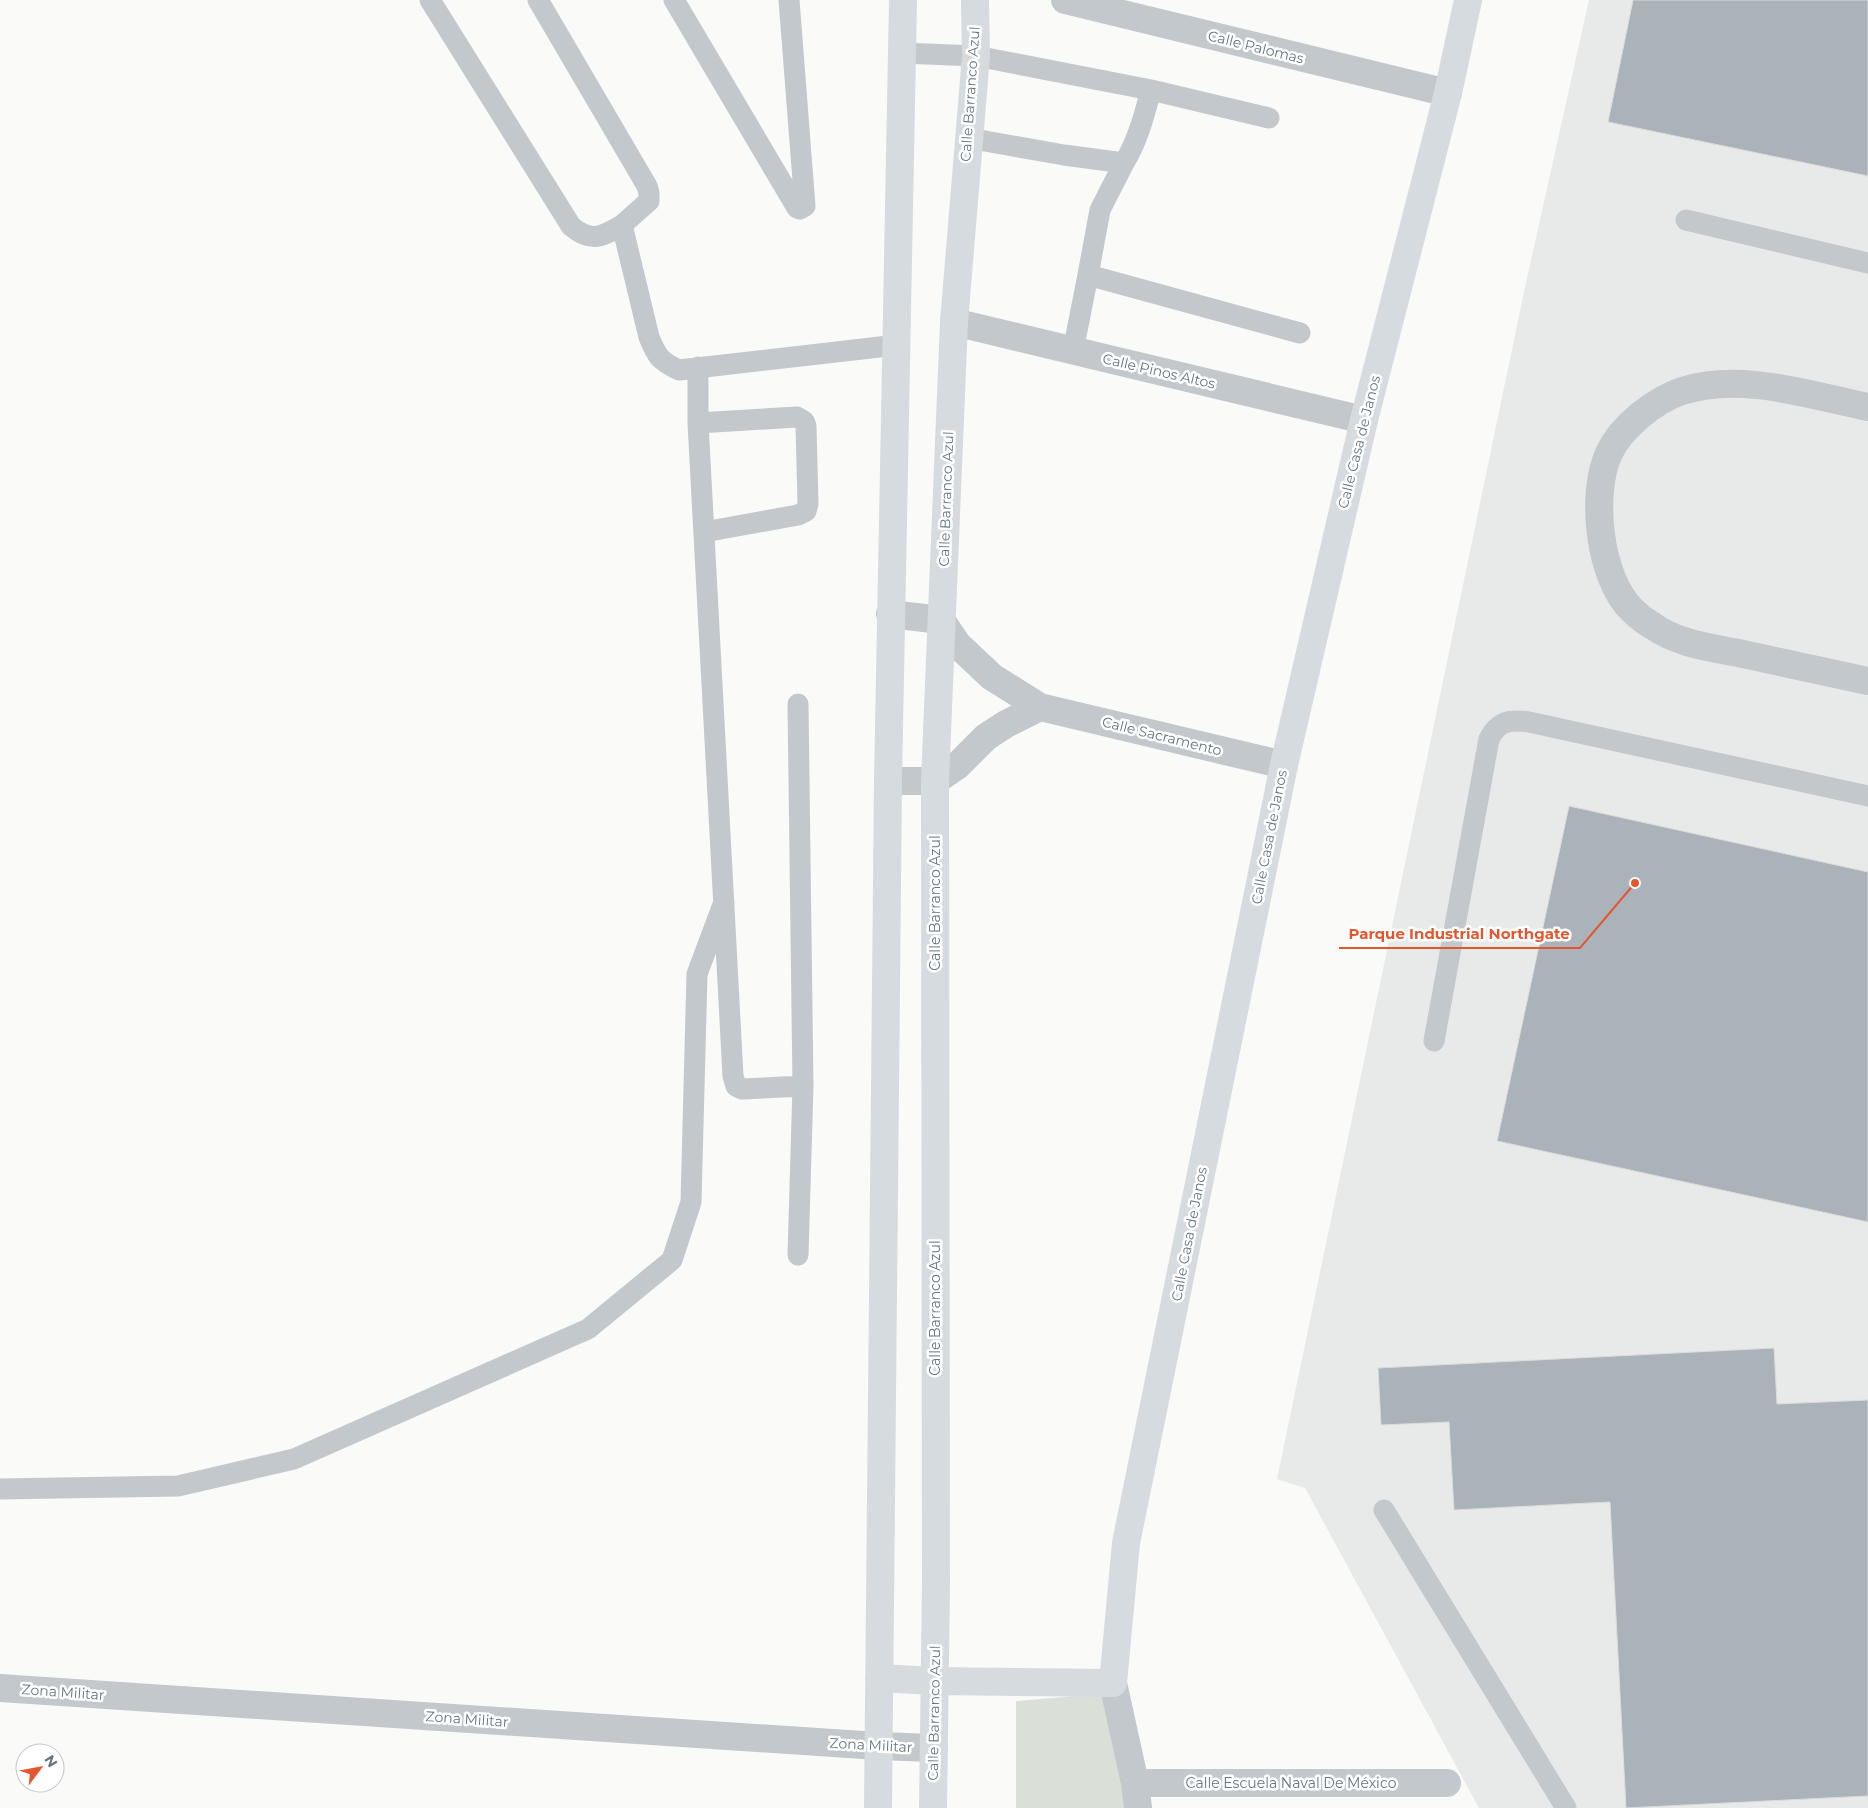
<svg xmlns="http://www.w3.org/2000/svg" width="1868" height="1808" viewBox="0 0 1868 1808" font-family="Montserrat,sans-serif">
	<style>
		.built { fill: #e8e9e9 }
		.green { fill: #dadfd7 }
		.building { fill: #aab3b9; stroke: #dcdcda }
		.lines { fill: none; stroke-linecap: round; stroke-linejoin: round }
		.service { stroke: #c3c8cc; stroke-width: 21 }
		.minor { stroke: #c3c8cc; stroke-width: 28 }
		.tertiary { stroke: #c3c8cc; stroke-width: 28 }
		.secondary { stroke: #d6dbdf; stroke-width: 28 }
		.labels { text-anchor: middle; dominant-baseline: central; stroke-width: 5; stroke-linejoin: round; paint-order: stroke }
		.street-label { font-size: 14px; fill: #657683; stroke: #fff }
		.leader { fill: none; stroke: #e4572e; stroke-width: 2 }
		.callout-dot { fill: #e4572e; stroke: #fff; stroke-width: 2 }
		.callout-label { font-size: 15px; text-anchor: middle; font-weight: bold; fill: #e4572e; stroke: #fff; stroke-width: 5; stroke-linejoin: round; paint-order: stroke }
	</style>
	<rect width="100%" height="100%" fill="#fafaf8"/>
	<path class="built" d="M1589,0h279v1808h-389l-174,-320 -28,-9 248,-1192z"/>
	<path class="green" d="M1114,1693l10,115h-108v-107z"/>
	<path class="building" d="M1633,0h235v176l-260,-54z
		M1569,806l299,66v350l-371,-81z
		M1774,1348l3,56 91,-4v396l-242,12 -16,-306 -156,8 -5,-88 -68,3 -3,-57z"/>
	<g class="lines">
		<path class="service" d="M430,0l141,226c20,17 31,11 51,-1l27,112c8,20 11,24 30,33l218,-25
			M538,0l109,186 2,7v8l-27,24
			M674,0l123,208 3,1 5,-3 -16,-206
			M902,53l74,3 175,34 118,28
			M968,138l96,17 60,8 -24,47 -12,65 212,58
			M1124,163c14,-23 20,-47 27,-73
			M1686,220l182,43
			M1073,351l15,-76
			M698,367v56l35,653 3,10 6,3 61,-3 -5,169
			M698,423l99,-6 7,4 2,5 2,78 -2,7 -8,4 -94,17
			M798,704l5,382
			M1434,1041l55,-302c9,-18 21,-20 40,-17l339,74
			M0,1489l178,-3 116,-27 294,-130 84,-69 19,-58 6,-228 27,-72
			M1384,1510l182,298"/>
		<path class="minor" d="M1065,0l383,93
			M954,322l410,98
			M1868,407c-59,-12 -127,-35 -186,-16 -27,9 -61,36 -73,62 -19,41 -10,125 23,157 6,6 14,12 21,16 25,18 60,22 90,28 41,9 83,18 125,27
			M890,614l51,6 17,25 34,32 48,30 244,58
			M888,781h47l22,-15 29,-29 20,-13 34,-17
			M1113,1683l22,100 3,25
			M1135,1783h312"/>
		<path class="tertiary" d="M0,1688l878,58 56,2"/>
		<path class="secondary" d="M879,1678l56,3 178,2 13,-140 158,-778 80,-345 84,-327 20,-93
			M878,1808l10,-1027 15,-781
			M933,1808l3,-224 -1,-803 19,-459 22,-266 -1,-56"/>
	</g>
	<g class="labels">
		<g class="street-label">
			<text transform="translate(1256 47) rotate(14)">Calle Palomas</text>
			<text transform="translate(970 94) rotate(-86)">Calle Barranco Azul</text>
			<text transform="translate(1159 371) rotate(13)">Calle Pinos Altos</text>
			<text transform="translate(1359 442) rotate(-76)">Calle Casa de Janos</text>
			<text transform="translate(946 499) rotate(-88)">Calle Barranco Azul</text>
			<text transform="translate(1162 736) rotate(14)">Calle Sacramento</text>
			<text transform="translate(1269 837) rotate(-79)">Calle Casa de Janos</text>
			<text transform="translate(935 903) rotate(-90)">Calle Barranco Azul</text>
			<text transform="translate(1189 1234) rotate(-79)">Calle Casa de Janos</text>
			<text transform="translate(935 1308) rotate(-90)">Calle Barranco Azul</text>
			<text transform="translate(63 1692) rotate(4)">Zona Militar</text>
			<text transform="translate(934 1713) rotate(-89)">Calle Barranco Azul</text>
			<text transform="translate(467 1719) rotate(4)">Zona Militar</text>
			<text transform="translate(871 1745) rotate(3)">Zona Militar</text>
			<text x="1291" y="1783">Calle Escuela Naval De México</text>
		</g>
	</g>
	<path class="leader" d="M1635 883L1580 948H1339"/>
	<circle class="callout-dot" cx="1635" cy="883" r="5"/>
	<g class="callout-label">
		<text x="1459" y="939">Parque Industrial Northgate</text>
	</g>
	<g transform="translate(40 1768) rotate(58)"><circle r="24" fill="#ffffff" stroke="#c1c8cd"/>
	<path d="M0-4L9 19L0 12L-9 19Z" fill="#e4572e"/>
	<text y="-8" font-size="14" font-weight="bold" text-anchor="middle" fill="#657683">N</text>
	</g>
</svg>
